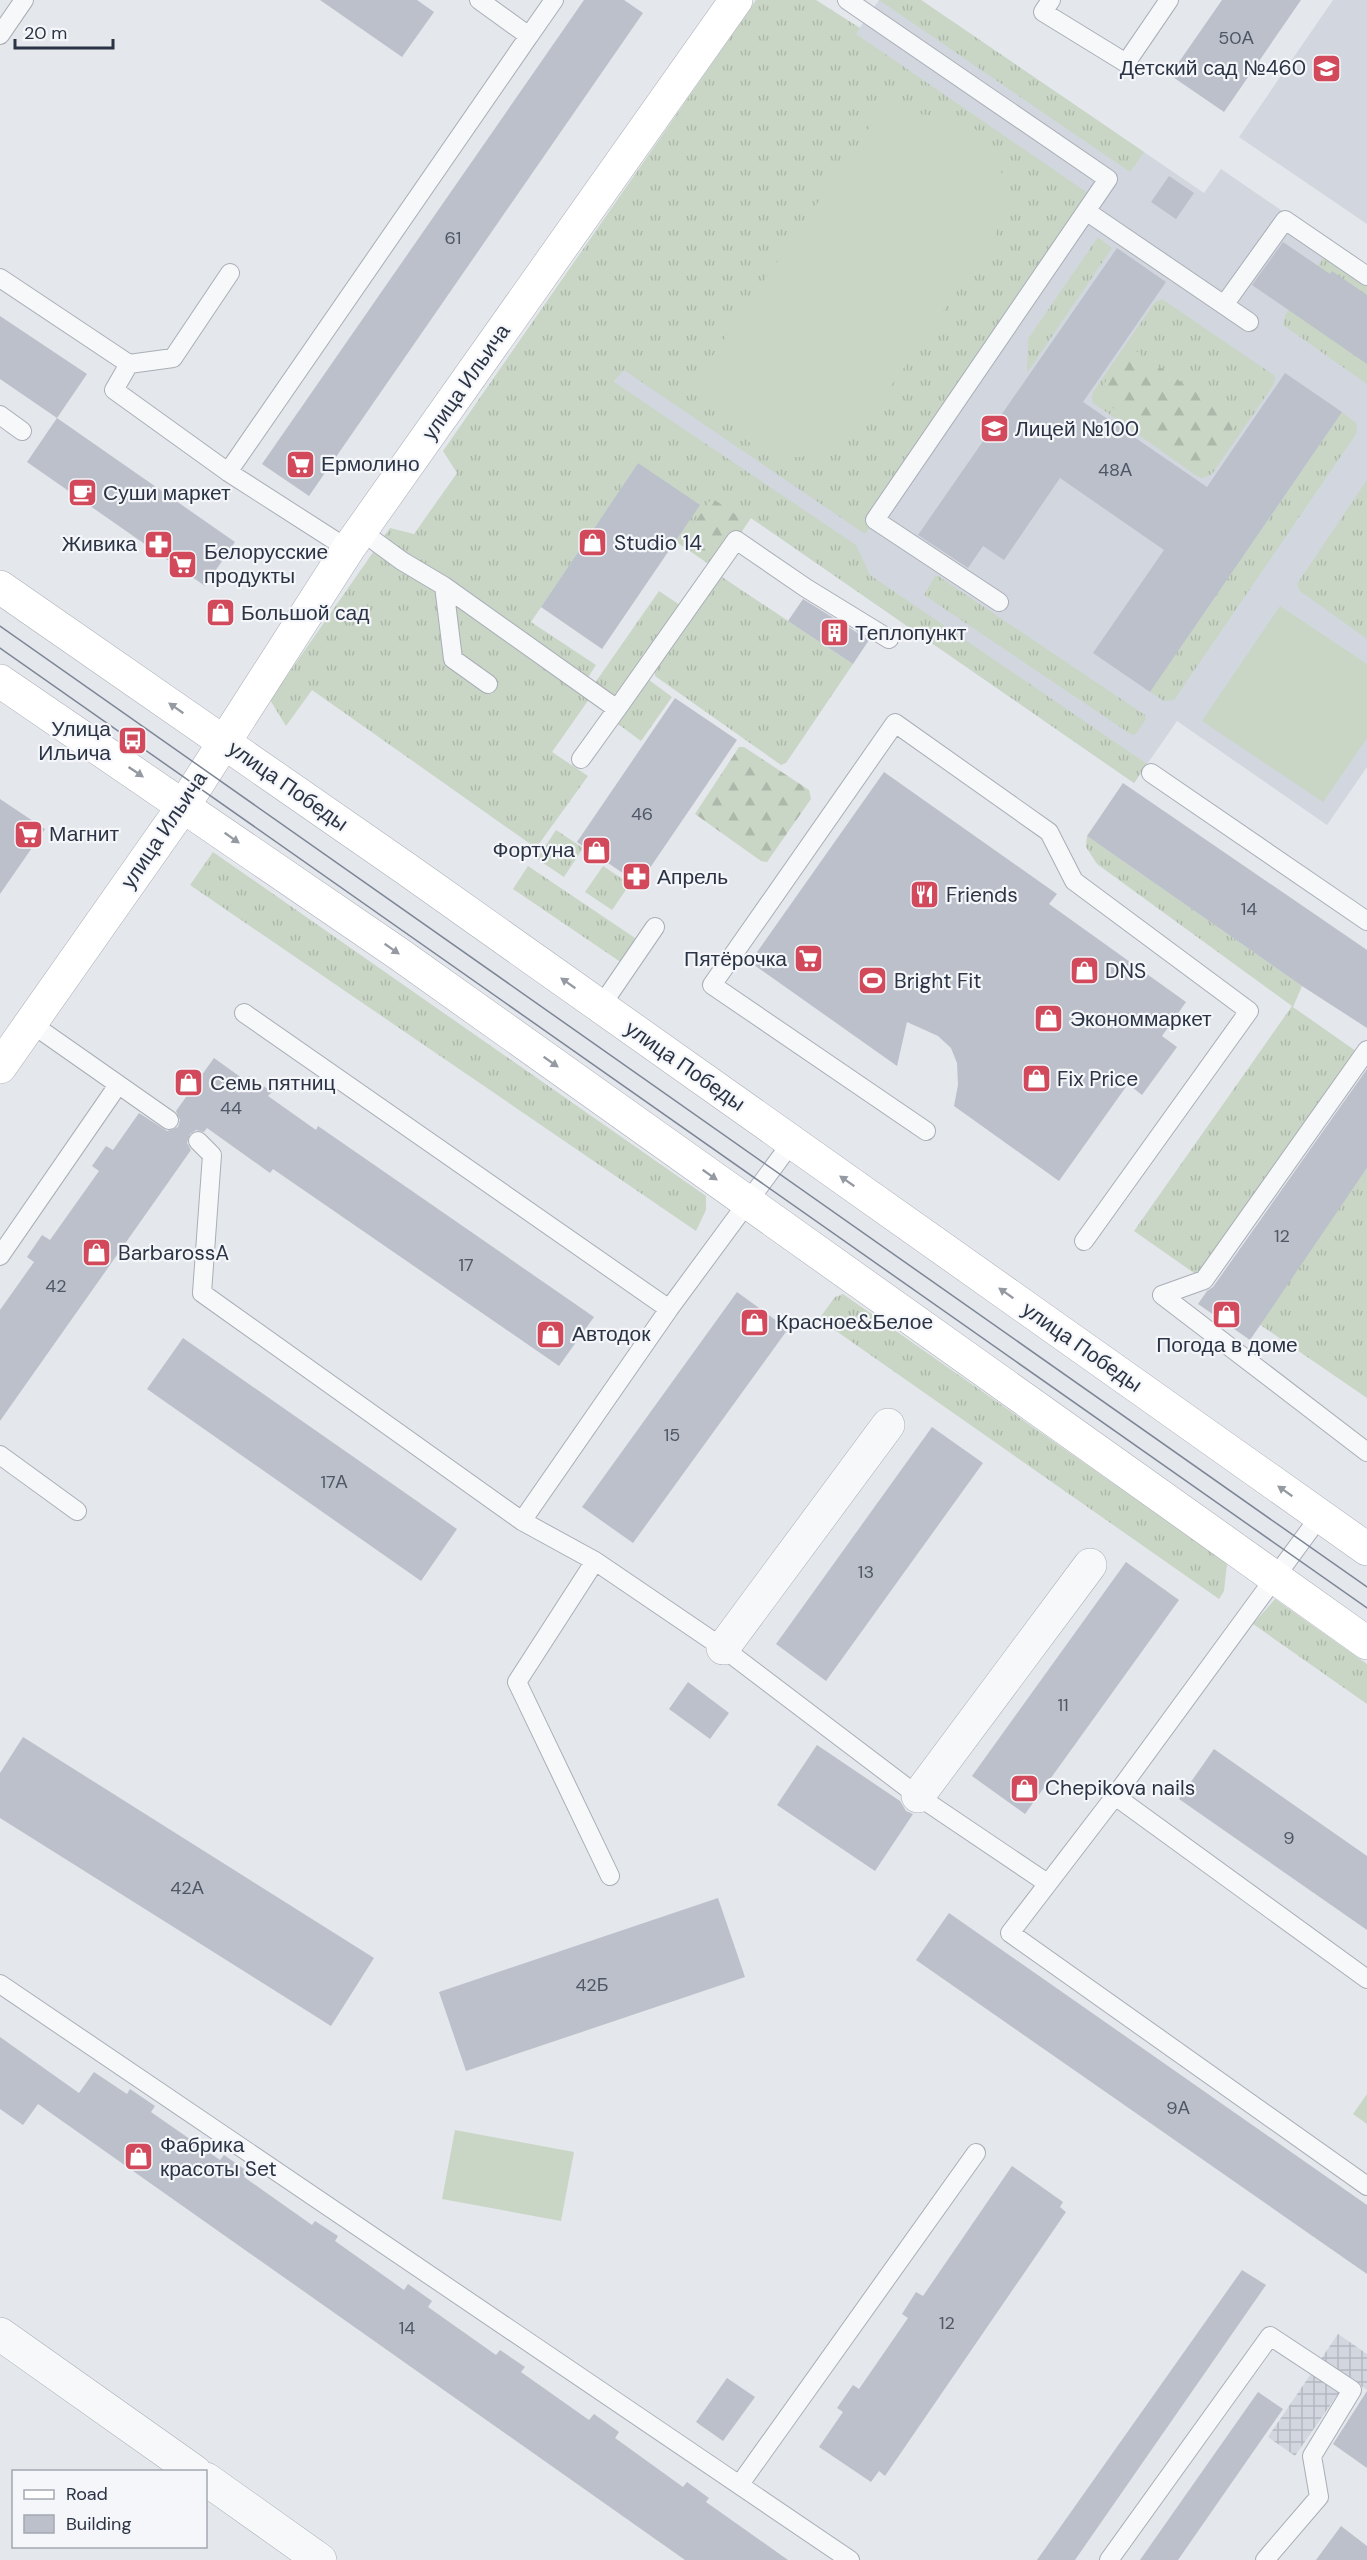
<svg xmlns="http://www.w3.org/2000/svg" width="1367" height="2560" viewBox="0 0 1367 2560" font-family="'DM Sans',sans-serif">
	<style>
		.built { fill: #d2d6de }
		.industrial { fill: url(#industrial-grid) }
		.grass { fill: url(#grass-tufts) }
		.forest { fill: url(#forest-firs) }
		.garden { fill: #c9d6c5 }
		.building { fill: #bbc0ca }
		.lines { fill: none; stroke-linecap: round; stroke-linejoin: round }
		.lane-casing { stroke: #a9aeb7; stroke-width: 20 }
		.street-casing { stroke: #a9aeb7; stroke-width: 34 }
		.secondary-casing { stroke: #a9aeb7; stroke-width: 34 }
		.lane { stroke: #f7f8fa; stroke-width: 18 }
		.street { stroke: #f7f8fa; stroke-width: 33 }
		.secondary { stroke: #fff; stroke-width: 33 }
		.tram { stroke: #7d8696; stroke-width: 1.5 }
		.oneway { fill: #959aa2 }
		.labels { text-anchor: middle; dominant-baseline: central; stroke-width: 4.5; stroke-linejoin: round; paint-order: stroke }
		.number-label { font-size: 18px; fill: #4f5766 }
		.poi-label { font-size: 21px; fill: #2b3445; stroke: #f4f6f9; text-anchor: start }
		.street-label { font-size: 21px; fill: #2b3445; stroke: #f4f6f9 }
	</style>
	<defs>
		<pattern id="industrial-grid" width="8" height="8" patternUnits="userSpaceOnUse" patternTransform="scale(1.5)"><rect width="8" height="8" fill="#d2d6de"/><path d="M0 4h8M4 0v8" fill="none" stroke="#b4b8c0"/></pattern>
		<pattern id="grass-tufts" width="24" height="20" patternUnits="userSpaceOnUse" patternTransform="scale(1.5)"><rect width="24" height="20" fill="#c9d6c5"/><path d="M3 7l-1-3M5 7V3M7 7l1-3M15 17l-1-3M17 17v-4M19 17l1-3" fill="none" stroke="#adb8ab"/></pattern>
		<pattern id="forest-firs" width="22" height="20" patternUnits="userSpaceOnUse" patternTransform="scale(1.5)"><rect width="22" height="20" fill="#c9d6c5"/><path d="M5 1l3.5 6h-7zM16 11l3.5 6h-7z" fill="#adb8ab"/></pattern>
	</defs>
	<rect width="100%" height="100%" fill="#e4e7ec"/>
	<path class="built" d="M879,0h42l283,193 17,-24 146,100v498l-40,58 -150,-104 -43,62 -539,-373z
		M1333,0h34v224l-128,-87z"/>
	<path class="industrial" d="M1338,2334l29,20v36l-18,-12 -54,78 -27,-19z"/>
	<path class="grass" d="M756,0h60l44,28 -4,6 22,15 217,149 -230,336 -241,-164 -10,12 242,163 14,30 277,189 -13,19 -383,-265 -35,51 -41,-28 -37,-78 -107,159 65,43 -13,20 9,10 -40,57 36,24 -52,72 -224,-158 -26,36 -16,-26 120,-172 24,6 43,-61 -14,-22z
		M879,0h42l223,152 -14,20z
		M1098,237l14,11 -85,125 1,-34z
		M1329,250l38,26v108l-84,-59 2,-10z
		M1162,299l113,77 -1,8 -62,90 -10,4 -5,-2 -105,-74 1,-10 62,-90z
		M1342,412l15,12 -1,10 -182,266 -10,1 -14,-9z
		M1367,480v159l-67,-48 -3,-7z
		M935,576h3l207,139 1,4 -10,15 -4,1 -208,-140z
		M722,577l131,87 -67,99 -5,2 -126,-89v-5l62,-91z
		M659,591l27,18 -69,100 -27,-19z
		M649,680l23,17 -31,44 -23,-17z
		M556,830l27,18 -19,29 -27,-18z
		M1087,836l215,150 -9,21 70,49 -159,224 -70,-49 158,-225 -195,-142 -11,-17z
		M213,852l493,344v14l-10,21 -506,-346z
		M528,866l110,74 -16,23 -109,-74z
		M603,866l27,18 -18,26 -27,-18z
		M1367,1168v230l-108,-74z
		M843,1294l384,269 -3,28 -5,8 -400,-280 16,-22z
		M1275,1599l92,65v40l-114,-80z"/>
	<path class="forest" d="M1130,351l8,1 92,64 4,6c-3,16 -17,37 -31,46l-12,-5 -85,-60 -6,-6c3,-15 18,-38 30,-46z
		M712,498l30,21v4l-28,38 -31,-22z
		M739,747h5l65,43 2,9 -44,63 -6,-1 -66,-47z"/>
	<path class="garden" d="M891,96c7,5 15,12 23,16 14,6 31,1 46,8 47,22 51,73 35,116l-137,198c-37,26 -83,36 -119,-1 -10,-10 -12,-26 -21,-36 -6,-7 -15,-12 -22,-17z
		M1280,606l87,58v74l-44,64 -121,-81z
		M1367,2094v30l-14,-10z
		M455,2130l119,22 -13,69 -119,-22z"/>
	<path class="building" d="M320,0h97l17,12 -32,45z
		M584,0h40l19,13 -334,483 -47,-32z
		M1222,0h79l-77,112 -54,-37z
		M1169,176l25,17 -18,26 -25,-17z
		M1283,242l47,32 2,-3 35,24v69l-115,-79z
		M1117,248l49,34 -83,120 124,85 78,-114 57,39 -192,280 -57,-39 71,-103 -104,-72 -56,82 -21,-14 -15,22 -50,-33z
		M0,316l87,58 -30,44 -57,-39z
		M57,418l178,124 -30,44 -178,-124z
		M638,463l62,42 -98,144 -61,-42z
		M803,599l66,41 -16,24 -65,-43z
		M675,698l62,42 -98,144 -62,-42z
		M884,772l173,122 -8,10 137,98 -24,34 15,11 -35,48 -14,-11 -69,97 -105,-75 4,-21 -1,-22 -6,-15 -13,-12 -31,-14 -10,44 -147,-104z
		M1123,783l244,167v78l-65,-42 -215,-150z
		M0,799l45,30 -45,65z
		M214,1058l32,23 3,-5 23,16 -4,4 48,34 2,-4 276,191 -35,49 -286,-197 -3,4 -63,-45 -3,4 -8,-2 -6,4 -3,9 4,7 -191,271v-111l34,-48 -7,-5 15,-22 8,5 49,-69 -7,-5 14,-20 7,4 26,-37 28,18 11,-4 2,-7 -4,-9z
		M1367,1069v99l-117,172 -52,-36 9,-13 6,-4z
		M737,1292l51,37 -155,214 -51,-36z
		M183,1338l274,191 -36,52 -274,-192z
		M932,1427l51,36 -157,218 -50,-37z
		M1126,1562l53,38 -154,214 -53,-38z
		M688,1682l41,31 -19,26 -41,-30z
		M23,1737l351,221 -43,68 -331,-208v-45z
		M817,1745l83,56 6,10 7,3 -38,57 -98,-66z
		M1214,1749l153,107v74l-188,-131z
		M718,1898l27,79 -279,94 -27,-79z
		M949,1913l418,292v69l-451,-314z
		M0,2037l79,56 15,-21 33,22 3,-5 25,17 -4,6 69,48 4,-5 23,16 -3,6 68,48 3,-4 23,15 -3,5 69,49 4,-6 24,17 -4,6 68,48 4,-5 25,17 -4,5 68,48 5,-6 25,18 -4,6 68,49 4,-5 22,16 -3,4 82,58h-103l-647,-456 -15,21 -23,-16z
		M1012,2166l51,36 -3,5 6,5 -181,264 -6,-5 -8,11 -52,-35 24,-35 -6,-4 16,-23 6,4 49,-71 -6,-4 14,-22 7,4z
		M1242,2270l24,15 -191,275h-38z
		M727,2378l28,19 -32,44 -27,-19z
		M1367,2391v77l-34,-24z
		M1258,2392l25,17 -105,151h-38z
		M1341,2526l26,20v14h-51z"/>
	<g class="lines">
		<defs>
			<path id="lane" d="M479,0l50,36 25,-36
				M847,0l261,179 -233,341 124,82
				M1051,0l-8,12 83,51 43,-63
				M0,35l24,-35
				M1086,211l163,111
				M0,278l129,86 -15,26 114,82 120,77
				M1224,305l61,-85 82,56
				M129,364l44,-6 57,-85
				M0,415l22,16
				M228,472l301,-436
				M361,531l41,30 42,25 173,123 119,-169 70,48 83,51
				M444,586l9,73 35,25
				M581,759l36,-50
				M1151,773l216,148
				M601,1006l54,-79
				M244,1013l425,296
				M32,1024l137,96
				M926,1131l-214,-146 183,-262 154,109 25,49 175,130 -165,230
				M198,1141l14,14 -10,138 320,228
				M792,1142l-123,167 -147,212 73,40 128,87 195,148 129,87
				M0,1256l118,-171
				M1162,1295l42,-15 163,-230
				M1162,1295l205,157
				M0,1455l77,56
				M1320,1516l-205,280 252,183
				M595,1561l-78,121 93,194
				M1115,1796l-105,137 357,253
				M0,1984l850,576
				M740,2484l236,-331
				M1109,2560l161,-224 82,54 -40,66 7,41 -54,63"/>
			<path id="street" d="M723,1648l165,-223
				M918,1796l172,-231
				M0,2334l195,138
				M206,2479l114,81"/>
			<path id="secondary" d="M0,587l405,281 962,681
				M0,681l399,273 968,689
				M0,1067l184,-262 164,-256 388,-549"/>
		</defs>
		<use href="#lane" class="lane-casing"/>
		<use href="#street" class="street-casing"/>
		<use href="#secondary" class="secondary-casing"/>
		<use href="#lane" class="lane"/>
		<use href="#street" class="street"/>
		<use href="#secondary" class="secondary"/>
		<path class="tram" d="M0,626l1367,961
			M0,648l1367,960"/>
	</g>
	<defs><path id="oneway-solid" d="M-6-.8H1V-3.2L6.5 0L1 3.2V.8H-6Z" transform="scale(1.5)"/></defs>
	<g class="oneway">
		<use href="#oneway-solid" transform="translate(176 708) rotate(-145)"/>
		<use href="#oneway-solid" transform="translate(136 772) rotate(34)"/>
		<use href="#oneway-solid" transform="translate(232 838) rotate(35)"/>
		<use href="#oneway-solid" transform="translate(392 949) rotate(35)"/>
		<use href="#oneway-solid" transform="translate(568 983) rotate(-145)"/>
		<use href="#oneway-solid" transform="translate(551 1062) rotate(35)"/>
		<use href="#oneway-solid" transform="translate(710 1175) rotate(35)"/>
		<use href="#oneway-solid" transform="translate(847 1181) rotate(-145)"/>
		<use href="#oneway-solid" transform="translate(1006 1293) rotate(-145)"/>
		<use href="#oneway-solid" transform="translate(1285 1491) rotate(-145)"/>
	</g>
	<defs>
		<symbol id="school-square" viewBox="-11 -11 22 22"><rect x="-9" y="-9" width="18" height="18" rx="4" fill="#d1495b" stroke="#f4f6f9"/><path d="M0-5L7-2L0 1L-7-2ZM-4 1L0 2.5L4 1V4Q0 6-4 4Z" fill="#fff"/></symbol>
		<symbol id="supermarket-square" viewBox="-11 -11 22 22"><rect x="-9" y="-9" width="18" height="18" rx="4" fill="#d1495b" stroke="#f4f6f9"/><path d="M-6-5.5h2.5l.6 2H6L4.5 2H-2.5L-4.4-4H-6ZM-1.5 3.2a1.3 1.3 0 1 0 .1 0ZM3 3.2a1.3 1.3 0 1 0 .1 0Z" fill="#fff"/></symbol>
		<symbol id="cafe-square" viewBox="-11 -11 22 22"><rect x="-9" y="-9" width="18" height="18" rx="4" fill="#d1495b" stroke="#f4f6f9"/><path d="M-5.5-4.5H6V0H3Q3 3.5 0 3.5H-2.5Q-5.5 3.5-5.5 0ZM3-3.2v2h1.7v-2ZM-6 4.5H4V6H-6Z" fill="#fff"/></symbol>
		<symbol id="shop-square" viewBox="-11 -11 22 22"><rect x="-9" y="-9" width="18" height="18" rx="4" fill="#d1495b" stroke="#f4f6f9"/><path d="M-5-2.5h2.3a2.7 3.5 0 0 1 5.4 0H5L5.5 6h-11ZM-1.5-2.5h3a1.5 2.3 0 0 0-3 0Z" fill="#fff"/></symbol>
		<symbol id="pharmacy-square" viewBox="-11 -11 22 22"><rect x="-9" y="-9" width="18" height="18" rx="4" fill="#d1495b" stroke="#f4f6f9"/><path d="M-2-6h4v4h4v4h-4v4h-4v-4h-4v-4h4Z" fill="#fff"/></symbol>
		<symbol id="building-square" viewBox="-11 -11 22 22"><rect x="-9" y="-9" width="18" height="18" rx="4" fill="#d1495b" stroke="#f4f6f9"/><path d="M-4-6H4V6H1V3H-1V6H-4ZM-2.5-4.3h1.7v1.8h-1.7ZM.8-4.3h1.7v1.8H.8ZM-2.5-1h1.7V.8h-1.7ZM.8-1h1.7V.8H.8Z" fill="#fff"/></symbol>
		<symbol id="bus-square" viewBox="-11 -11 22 22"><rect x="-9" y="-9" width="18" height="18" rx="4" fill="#d1495b" stroke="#f4f6f9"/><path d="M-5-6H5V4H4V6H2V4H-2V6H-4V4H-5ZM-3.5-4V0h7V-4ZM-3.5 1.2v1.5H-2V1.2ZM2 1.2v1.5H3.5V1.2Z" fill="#fff"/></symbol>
		<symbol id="restaurant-square" viewBox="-11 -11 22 22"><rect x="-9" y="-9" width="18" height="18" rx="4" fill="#d1495b" stroke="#f4f6f9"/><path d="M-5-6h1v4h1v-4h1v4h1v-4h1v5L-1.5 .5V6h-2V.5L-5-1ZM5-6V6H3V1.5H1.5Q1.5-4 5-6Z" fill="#fff"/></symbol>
		<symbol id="stadium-square" viewBox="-11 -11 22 22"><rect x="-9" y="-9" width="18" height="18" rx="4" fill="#d1495b" stroke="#f4f6f9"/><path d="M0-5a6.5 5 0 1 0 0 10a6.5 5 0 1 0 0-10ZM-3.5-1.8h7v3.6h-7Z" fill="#fff"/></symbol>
	</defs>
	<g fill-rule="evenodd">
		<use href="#school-square" x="1310" y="52" width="33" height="33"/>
		<use href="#school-square" x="978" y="412" width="33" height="33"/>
		<use href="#supermarket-square" x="284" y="448" width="33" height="33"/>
		<use href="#cafe-square" x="66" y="476" width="33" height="33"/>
		<use href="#shop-square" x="576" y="526" width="33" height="33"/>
		<use href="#pharmacy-square" x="142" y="528" width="33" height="33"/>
		<use href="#supermarket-square" x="166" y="548" width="33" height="33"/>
		<use href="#shop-square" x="204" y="596" width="33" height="33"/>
		<use href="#building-square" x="818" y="616" width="33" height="33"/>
		<use href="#bus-square" x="116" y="724" width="33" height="33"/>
		<use href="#supermarket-square" x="12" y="818" width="33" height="33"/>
		<use href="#shop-square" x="580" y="834" width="33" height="33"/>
		<use href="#pharmacy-square" x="620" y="860" width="33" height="33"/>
		<use href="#restaurant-square" x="908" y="878" width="33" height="33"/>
		<use href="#supermarket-square" x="792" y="942" width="33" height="33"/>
		<use href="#shop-square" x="1068" y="954" width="33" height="33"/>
		<use href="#stadium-square" x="856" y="964" width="33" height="33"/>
		<use href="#shop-square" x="1032" y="1002" width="33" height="33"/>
		<use href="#shop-square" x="1020" y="1062" width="33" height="33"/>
		<use href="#shop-square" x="172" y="1066" width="33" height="33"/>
		<use href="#shop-square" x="80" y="1236" width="33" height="33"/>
		<use href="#shop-square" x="1210" y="1298" width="33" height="33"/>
		<use href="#shop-square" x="738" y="1306" width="33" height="33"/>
		<use href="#shop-square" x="534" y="1318" width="33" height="33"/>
		<use href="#shop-square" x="1008" y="1772" width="33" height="33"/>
		<use href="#shop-square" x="122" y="2140" width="33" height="33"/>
	</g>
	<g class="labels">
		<g class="number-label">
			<text x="1236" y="38">50А</text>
			<text x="453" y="238">61</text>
			<text x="1115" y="470">48А</text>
			<text x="642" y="814">46</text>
			<text x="1249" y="909">14</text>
			<text x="231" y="1108">44</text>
			<text x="1282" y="1236">12</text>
			<text x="466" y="1265">17</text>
			<text x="56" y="1286">42</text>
			<text x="672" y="1435">15</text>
			<text x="334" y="1482">17А</text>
			<text x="866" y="1572">13</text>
			<text x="1063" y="1705">11</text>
			<text x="1289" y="1838">9</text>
			<text x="187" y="1888">42А</text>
			<text x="592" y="1985">42Б</text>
			<text x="1178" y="2108">9А</text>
			<text x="947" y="2323">12</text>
			<text x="407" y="2328">14</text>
		</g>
		<g class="poi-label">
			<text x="1306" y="68" text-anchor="end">Детский сад №460</text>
			<text x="1015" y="429">Лицей №100</text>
			<text x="321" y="464">Ермолино</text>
			<text x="103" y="493">Суши маркет</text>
			<text x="614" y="543">Studio 14</text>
			<text x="137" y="544" text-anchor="end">Живика</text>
			<text x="204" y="552">Белорусские<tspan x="204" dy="24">продукты</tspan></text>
			<text x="241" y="613">Большой сад</text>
			<text x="855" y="633">Теплопункт</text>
			<text x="111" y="729" text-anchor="end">Улица<tspan x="111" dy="24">Ильича</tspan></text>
			<text x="49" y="834">Магнит</text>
			<text x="575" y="850" text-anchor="end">Фортуна</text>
			<text x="657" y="877">Апрель</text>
			<text x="946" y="895">Friends</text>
			<text x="787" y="959" text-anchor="end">Пятёрочка</text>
			<text x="1105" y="971">DNS</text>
			<text x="894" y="981">Bright Fit</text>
			<text x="1070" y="1019">Экономмаркет</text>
			<text x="1057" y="1079">Fix Price</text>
			<text x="210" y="1083">Семь пятниц</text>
			<text x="118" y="1253">BarbarossA</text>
			<text x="776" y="1322">Красное&amp;Белое</text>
			<text x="572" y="1334">Автодок</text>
			<text x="1227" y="1345" text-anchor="middle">Погода в доме</text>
			<text x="1045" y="1788">Chepikova nails</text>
			<text x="160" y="2145">Фабрика<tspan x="160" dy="24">красоты Set</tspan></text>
		</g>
		<g class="street-label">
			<text transform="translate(466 382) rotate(-55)">улица Ильича</text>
			<text transform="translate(288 786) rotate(35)">улица Победы</text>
			<text transform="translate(164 830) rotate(-56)">улица Ильича</text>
			<text transform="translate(685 1066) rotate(35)">улица Победы</text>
			<text transform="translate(1082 1347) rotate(35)">улица Победы</text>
		</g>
	</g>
	<rect x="12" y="2470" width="195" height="78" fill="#f4f6f9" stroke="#a4a8b1" stroke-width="1.5"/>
	<rect x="24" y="2490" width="30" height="9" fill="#ffffff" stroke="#a4a8b1" stroke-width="1.5"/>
	<text x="66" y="2500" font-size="18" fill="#2b3445">Road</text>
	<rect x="24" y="2515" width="30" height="18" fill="#bbc0ca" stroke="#a4a8b1" stroke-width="1.5"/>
	<text x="66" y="2530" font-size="18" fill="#2b3445">Building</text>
	<path d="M15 39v9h98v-9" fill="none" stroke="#2b3445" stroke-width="3"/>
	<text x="24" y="39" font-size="18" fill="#2b3445" stroke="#f4f6f9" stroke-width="4.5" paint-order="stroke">20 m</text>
</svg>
